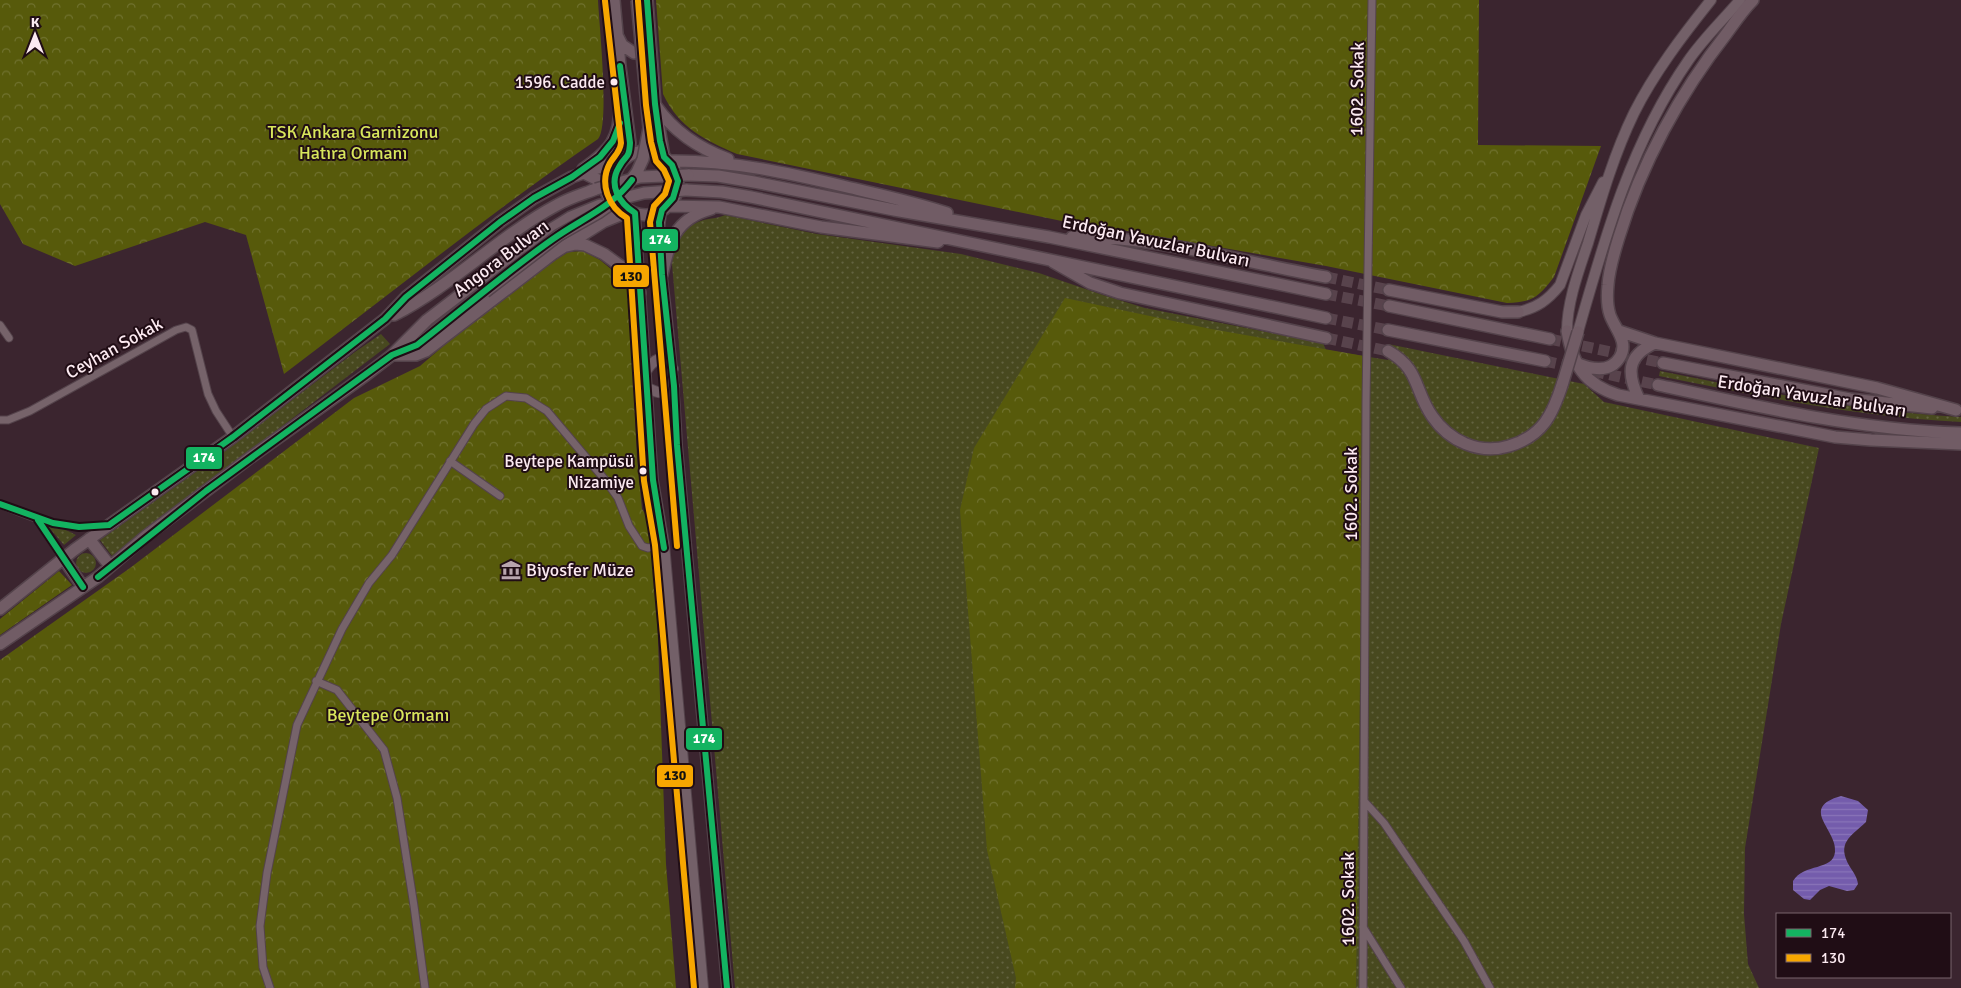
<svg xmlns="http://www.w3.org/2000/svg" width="1961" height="988" viewBox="0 0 1961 988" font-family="Signika,sans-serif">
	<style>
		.grass { fill: url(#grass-dots) }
		.forest { fill: url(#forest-crowns) }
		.water { fill: url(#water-rules) }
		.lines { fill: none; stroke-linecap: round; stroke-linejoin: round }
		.primary-tunnel { stroke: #58434c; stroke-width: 11; stroke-dasharray: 11 5.5; stroke-linecap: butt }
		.street-casing { stroke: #54434b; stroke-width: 9 }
		.secondary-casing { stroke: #54434b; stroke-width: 12 }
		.primary-casing { stroke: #54434b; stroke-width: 14 }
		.street { stroke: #76636a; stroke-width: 7 }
		.secondary { stroke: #736068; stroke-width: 10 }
		.primary { stroke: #715c65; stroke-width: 11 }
		.primary-bridge-casing { stroke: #54434b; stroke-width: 14; stroke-linecap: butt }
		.primary-bridge { stroke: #715c65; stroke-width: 11 }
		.bus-1-casing { stroke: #200d15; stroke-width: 10 }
		.bus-2-casing { stroke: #200d15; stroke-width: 10 }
		.bus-1 { stroke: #13b361; stroke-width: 6 }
		.bus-2 { stroke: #f7a600; stroke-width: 6 }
		.bus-dot { fill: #fceaf1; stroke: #200d15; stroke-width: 2 }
		.labels { text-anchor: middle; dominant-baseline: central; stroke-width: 4; stroke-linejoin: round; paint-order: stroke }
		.bus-label { font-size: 17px; fill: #fceaf1; stroke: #200d15; text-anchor: end }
		.street-label { font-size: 18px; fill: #fceaf1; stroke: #200d15 }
		.park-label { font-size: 18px; fill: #d8e65c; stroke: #200d15 }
		.poi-label { font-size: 18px; fill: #fceaf1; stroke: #200d15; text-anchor: start }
		.line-badge { stroke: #200d15; stroke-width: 2 }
		.badge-label { font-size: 14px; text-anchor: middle; font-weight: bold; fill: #fff }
		.pale-badge-label { font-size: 14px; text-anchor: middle; font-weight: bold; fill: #111 }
	</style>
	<defs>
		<pattern id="grass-dots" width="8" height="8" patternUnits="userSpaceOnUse" patternTransform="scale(1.25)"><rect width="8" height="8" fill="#48491f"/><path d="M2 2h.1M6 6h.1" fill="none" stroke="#636340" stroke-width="1.8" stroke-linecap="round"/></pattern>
		<pattern id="forest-crowns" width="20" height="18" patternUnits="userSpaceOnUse" patternTransform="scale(1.25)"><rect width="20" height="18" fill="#575a0b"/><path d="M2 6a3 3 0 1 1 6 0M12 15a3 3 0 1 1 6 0" fill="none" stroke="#70722f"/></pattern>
		<pattern id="water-rules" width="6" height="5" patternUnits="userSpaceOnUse" patternTransform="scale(1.25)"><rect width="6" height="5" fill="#745cac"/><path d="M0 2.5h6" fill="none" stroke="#8974b8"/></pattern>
	</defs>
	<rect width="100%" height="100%" fill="#3b252f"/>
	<path class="grass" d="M725,215l92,19 144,20 78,19 64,22 42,13 178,35 3,7 62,10v-16l196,40 20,18 215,46 -38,176 -36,224 -1,66 4,50 11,24h-1024l-63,-724c1,-16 10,-35 26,-42 9,-4 19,-3 27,-7z
		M381,334l9,10 -278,212 -12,-16 124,-88 131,-100z
		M1660,371c100,20 199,41 301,46v5c-103,-5 -202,-26 -302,-46z
		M47,525l17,4 12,6 -12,10z
		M76 563a10 10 0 1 1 20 0a10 10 0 1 1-20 0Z"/>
	<path class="forest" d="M0,0h598c1,22 12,126 0,139 -108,74 -209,156 -314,235l-38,-139 -41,-13 -130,44 -52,-22 -23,-40z
		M656,0h823l-1,145 123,1 -47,131c-16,20 -20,25 -47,26l-181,-37 -210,-37 -35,-4 -344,-71c-32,-14 -58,-26 -74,-60z
		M583,251l17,9 29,24 8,173 5,52 12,19 12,336 10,124h-676v-328l130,-92 224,-170 66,-32 62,-53 19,-11 44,-35 23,-15z
		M1065,298l146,31 153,27 -8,632h-341l1,-10 -29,-128 -27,-340 14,-62z
		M59,571l13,14 -72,50v-16z"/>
	<path class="water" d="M1841,796l17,5 10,9 -2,12c-16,15 -30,21 -16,45 4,6 7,10 8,17l-4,6 -7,1 -18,-5 -9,4 -10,10 -6,-1 -11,-9v-9c11,-18 40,-10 42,-29 3,-22 -37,-44 6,-56z"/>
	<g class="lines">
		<path class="primary-tunnel" d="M1326,277l63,13
			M1326,294l63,12
			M1326,318l62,12
			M1326,338l62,13
			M1550,339l113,24
			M1545,361l113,24"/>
		<defs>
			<path id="street" d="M0,325l9,13
				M0,420h8l22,-9 146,-81 10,-3 6,3 16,64 8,17 17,26
				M450,461l50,35
				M0,504c38,16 64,27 106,21
				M38,520l25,38
				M316,681l21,9 47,60 13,48 17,108 11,82
				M1364,801l20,22 80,118 26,47
				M1363,927l38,61
				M270,988l-7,-21 -3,-41 7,-53 30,-148 45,-96 27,-46 23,-28 82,-131 12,-15 20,-13 20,2 21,13 59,70 12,17 11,28 13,20 6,2 16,-4
				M1363,988l3,-586 6,-402"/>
			<path id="secondary" d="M662,210c-7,29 1,71 4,100 5,45 9,90 11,135l50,543
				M635,213l18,267 11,64 39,444
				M1518,312c19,-4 30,-12 42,-27l26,-70 17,-33
				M1567,331c0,-29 12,-61 21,-88 13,-44 26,-89 46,-130 20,-40 49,-78 77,-113
				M1578,332c27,-95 53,-189 110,-271 15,-22 35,-41 52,-61
				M645,373c8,-14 18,-21 28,-4
				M646,387c13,7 17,8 28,-1"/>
			<path id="primary" d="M614,0l6,66 10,77 -1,12
				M647,0l8,104 9,53
				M618,37l4,8 12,8 7,-3 4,-8
				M656,106c18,26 42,42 72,53
				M614 183a32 32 0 1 1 64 0a32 32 0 1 1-64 0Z
				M669,161c61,-1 119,12 178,26 34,8 67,15 100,26
				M583,169c27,-19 37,-30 37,-64
				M584,173l18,9 7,17v13
				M688,175l30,1 36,6 140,28 155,27 277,57
				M686,190l36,2 29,5 575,121
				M668,206l51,1 102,20 117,15
				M1072,237c86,-1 170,25 254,40
				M567,246l9,-2 9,1 19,9 22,16 14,23
				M1053,262l37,21 30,10 206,45
				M662,275c7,-33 13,-56 49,-66
				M1389,290l113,22h16
				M1389,306l161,33
				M394,315c59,-30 105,-79 163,-110 12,-7 26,-11 39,-16
				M1388,330l157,31
				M1567,331c6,34 17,53 51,64l217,42 36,3 90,4
				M1619,331l36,12 222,45 79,22
				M1388,351c32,18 26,39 44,65 17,25 47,39 77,30 34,-10 44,-32 54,-64
				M398,353l19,-8 68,-53
				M392,355h24l10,-4 128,-98 49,-31 27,-11
				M1576,363c14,6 34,11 44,-6 9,-15 -5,-28 -10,-42 -3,-9 -3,-20 -2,-30 1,-16 6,-32 11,-48 22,-73 61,-144 108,-204 8,-11 16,-23 26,-33
				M1663,363l187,36 82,9
				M1658,385c100,22 201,45 303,48
				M1639,399c-12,-25 -13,-43 16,-56
				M89,539l21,27
				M63,558l20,29
				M0,609l74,-59 159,-113 152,-118 21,-22 94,-75 34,-24 38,-21 54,-19
				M0,644l98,-67 48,-41 105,-79 115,-82 26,-20 35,-35 94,-72 50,-31 29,-12"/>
		</defs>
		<use href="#street" class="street-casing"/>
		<use href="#secondary" class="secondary-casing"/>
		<use href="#primary" class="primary-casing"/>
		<use href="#street" class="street"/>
		<use href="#secondary" class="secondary"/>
		<use href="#primary" class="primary"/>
		<defs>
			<path id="primary-bridge" d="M596,189l44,-12 48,-2
				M616,200l28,-7 42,-3
				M485,292l74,-57 39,-22 17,-12 22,-29 6,-13 6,-31 -12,-128
				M1563,382l15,-50"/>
		</defs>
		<use href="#primary-bridge" class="primary-bridge-casing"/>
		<use href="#primary-bridge" class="primary-bridge"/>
		<defs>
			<path id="bus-1" d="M647,0l8,104 5,37 4,16 8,8 6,16 -5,17 -11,12 -3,12 3,53 12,111 3,59 50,543
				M620,66l10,77c-1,17 -4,11 -11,24 -11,18 0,36 16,46l18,267 11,68
				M0,504l53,19 26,4 30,-2 124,-88 152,-118 21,-22 94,-75 34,-24 38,-21 28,-20 13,-16 7,-18
				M38,520l45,67
				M98,577l108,-86 186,-136 25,-10c45,-35 89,-73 136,-106 28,-20 58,-31 79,-59"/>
			<path id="bus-2" d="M605,1l16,142c-1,9 -6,12 -11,20 -11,20 -2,44 17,55l17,263 11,64 39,443
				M638,1l8,104 5,37 5,19 8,9 5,11 -4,13 -11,12 -4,16 27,324"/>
		</defs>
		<use href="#bus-1" class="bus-1-casing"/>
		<use href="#bus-2" class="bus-2-casing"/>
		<use href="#bus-1" class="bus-1"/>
		<use href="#bus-2" class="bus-2"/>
	</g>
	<defs>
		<symbol id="museum-bare" viewBox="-9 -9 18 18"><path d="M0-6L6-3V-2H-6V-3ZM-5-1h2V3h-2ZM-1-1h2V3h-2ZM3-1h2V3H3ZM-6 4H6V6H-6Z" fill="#b8a5ad" stroke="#200d15" stroke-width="2.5" paint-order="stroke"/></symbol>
	</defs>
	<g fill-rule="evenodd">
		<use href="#museum-bare" x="497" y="556" width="28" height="28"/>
	</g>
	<g class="bus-dot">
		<circle cx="614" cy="82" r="4.5"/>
		<circle cx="643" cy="471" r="4.5"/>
		<circle cx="155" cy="492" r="4.5"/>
	</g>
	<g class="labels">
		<g class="bus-label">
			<text x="605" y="82">1596. Cadde</text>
			<text x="634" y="461">Beytepe Kampüsü<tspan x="634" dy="21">Nizamiye</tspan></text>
		</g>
		<g class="street-label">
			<text transform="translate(1357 89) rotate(-89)">1602. Sokak</text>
			<text transform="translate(1156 241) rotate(12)">Erdoğan Yavuzlar Bulvarı</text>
			<text transform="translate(501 258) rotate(-37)">Angora Bulvarı</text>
			<text transform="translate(114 348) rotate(-29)">Ceyhan Sokak</text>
			<text transform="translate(1812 396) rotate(9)">Erdoğan Yavuzlar Bulvarı</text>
			<text transform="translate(1351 494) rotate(-90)">1602. Sokak</text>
			<text transform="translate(1348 899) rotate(-90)">1602. Sokak</text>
		</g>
		<g class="park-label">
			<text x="353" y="132">TSK Ankara Garnizonu<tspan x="353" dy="21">Hatıra Ormanı</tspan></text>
			<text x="388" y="715">Beytepe Ormanı</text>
		</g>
		<g class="poi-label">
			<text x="526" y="570">Biyosfer Müze</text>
		</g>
	</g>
	<g class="line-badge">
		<rect x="641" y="228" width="38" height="24" rx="5" fill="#13b361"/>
		<rect x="612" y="264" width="38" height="24" rx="5" fill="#f7a600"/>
		<rect x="185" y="446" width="38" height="24" rx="5" fill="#13b361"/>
		<rect x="685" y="727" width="38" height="24" rx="5" fill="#13b361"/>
		<rect x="656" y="764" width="38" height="24" rx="5" fill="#f7a600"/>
	</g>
	<g class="badge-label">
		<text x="660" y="244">174</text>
		<text x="204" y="462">174</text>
		<text x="704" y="743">174</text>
	</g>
	<g class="pale-badge-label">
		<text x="631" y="281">130</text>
		<text x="675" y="780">130</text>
	</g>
	<rect x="1776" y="913" width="175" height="65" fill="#200d15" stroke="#78656d"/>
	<rect x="1786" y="929" width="25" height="8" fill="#13b361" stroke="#78656d"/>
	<text x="1821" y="938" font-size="15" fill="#fceaf1">174</text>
	<rect x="1786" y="954" width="25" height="8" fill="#f7a600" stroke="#78656d"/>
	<text x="1821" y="963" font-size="15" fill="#fceaf1">130</text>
	<g transform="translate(35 35)" stroke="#200d15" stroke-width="4" paint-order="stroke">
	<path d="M0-4L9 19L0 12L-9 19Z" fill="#fceaf1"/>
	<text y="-8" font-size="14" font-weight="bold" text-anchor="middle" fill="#fceaf1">K</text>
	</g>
</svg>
